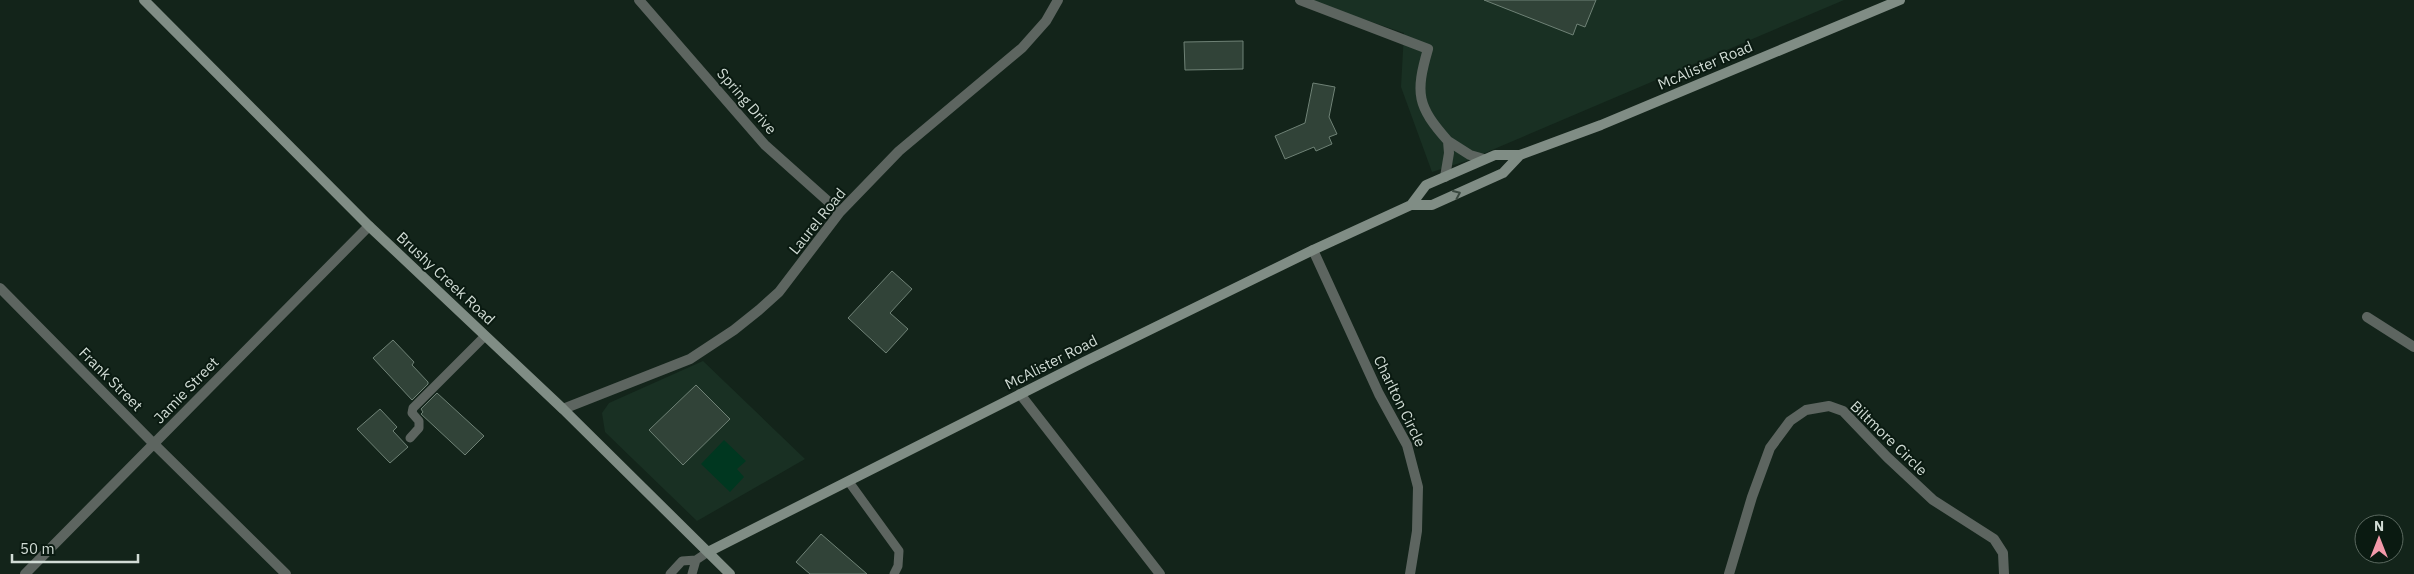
<svg xmlns="http://www.w3.org/2000/svg" width="2414" height="574" viewBox="0 0 2414 574" font-family="'IBM Plex Sans',sans-serif">
	<style>
		.built { fill: #193023 }
		.green { fill: #003720 }
		.building { fill: #314338; stroke: #6f8276 }
		.lines { fill: none; stroke-linecap: round; stroke-linejoin: round }
		.lane { stroke: #5d6560; stroke-width: 9 }
		.street { stroke: #5d6560; stroke-width: 10 }
		.secondary { stroke: #808d85; stroke-width: 10 }
		.oneway { stroke: #39483f }
		.labels { text-anchor: middle; dominant-baseline: central; stroke-width: 4; stroke-linejoin: round; paint-order: stroke }
		.street-label { font-size: 15px; fill: #d1dcd5; stroke: #0a1a11 }
	</style>
	<rect width="100%" height="100%" fill="#13241a"/>
	<path class="built" d="M1307,0h537l-378,161 -34,11 -31,-85 3,-54z
		M703,361l102,98 -108,62 -92,-89 -3,-19 7,-10z"/>
	<path class="green" d="M724,440l22,21 -9,8 7,8 -14,15 -29,-28z"/>
	<path class="building" d="M1484,0h112l-11,27 -8,-3 -4,11z
		M1243,41v28l-58,1 -1,-28z
		M1313,83l22,4 -6,30 8,17 -8,3 3,7 -16,7 -2,-4 -29,12 -10,-23 30,-13z
		M892,271l20,18 -22,24 18,16 -22,24 -38,-35z
		M393,340l21,22 -2,3 16,17v2l-16,16 -39,-42z
		M696,385l34,34 -47,46 -34,-35z
		M437,393l47,43 -19,19 -44,-41 2,-2 -2,-3z
		M380,409l17,18 -4,4 15,16 -18,16 -33,-34z
		M821,534l46,40h-57l-14,-12z"/>
	<g class="lines">
		<path class="lane" d="M410,438l9,-10v-7l-7,-8 1,-5 72,-72
			M849,482l50,69 -1,15 -4,8
			M670,574l12,-13 14,-1 12,-8
			M692,574l4,-14"/>
		<path class="street" d="M639,0l126,145 75,67
			M1300,0l128,49c-13,45 -11,57 20,92
			M1445,177l4,-24 -1,-12 22,14 14,4
			M1313,250l66,144 28,51 11,42 -1,44 -7,43
			M0,288l154,156 132,130
			M2367,317l47,30
			M1020,394l140,180
			M563,409l127,-50 44,-29 25,-20 20,-18 61,-80 59,-61 123,-103 24,-27 12,-21
			M25,574l344,-348
			M1729,574l23,-77 18,-49 20,-27 16,-11 23,-4 14,5 44,46 46,43 61,39 9,14 1,21"/>
		<path class="secondary" d="M144,0l225,226 194,183 167,165
			M1520,155l81,-30 299,-125
			M708,552l376,-190 229,-112 98,-45h21l71,-32 17,-18h-25l-69,30 -15,20"/>
	</g>
	<defs><path id="oneway-chevron" d="M-2-3.5L2.5 0L-2 3.5" fill="none" stroke-width="1.6" stroke-linecap="round" stroke-linejoin="round" transform="scale(1.25)"/></defs>
	<use class="oneway" href="#oneway-chevron" transform="translate(1457 194) rotate(-24)"/>
	<g class="labels">
		<g class="street-label">
			<text transform="translate(1705 65) rotate(-23)">McAlister Road</text>
			<text transform="translate(747 101) rotate(49)">Spring Drive</text>
			<text transform="translate(817 221) rotate(-51)">Laurel Road</text>
			<text transform="translate(446 278) rotate(43)">Brushy Creek Road</text>
			<text transform="translate(1051 362) rotate(-27)">McAlister Road</text>
			<text transform="translate(111 379) rotate(45)">Frank Street</text>
			<text transform="translate(186 390) rotate(-46)">Jamie Street</text>
			<text transform="translate(1400 401) rotate(64)">Charlton Circle</text>
			<text transform="translate(1889 438) rotate(44)">Biltmore Circle</text>
		</g>
	</g>
	<g transform="translate(2379 539)"><circle r="24" fill="#0a1a11" stroke="#5a685f"/>
	<path d="M0-4L9 19L0 12L-9 19Z" fill="#f39aaa"/>
	<text y="-8" font-size="14" font-weight="bold" text-anchor="middle" fill="#d1dcd5">N</text>
	</g>
	<path d="M12 554v8h126v-8" fill="none" stroke="#d1dcd5" stroke-width="2.5"/>
	<text x="20" y="554" font-size="15" fill="#d1dcd5" stroke="#0a1a11" stroke-width="4" paint-order="stroke">50 m</text>
</svg>
